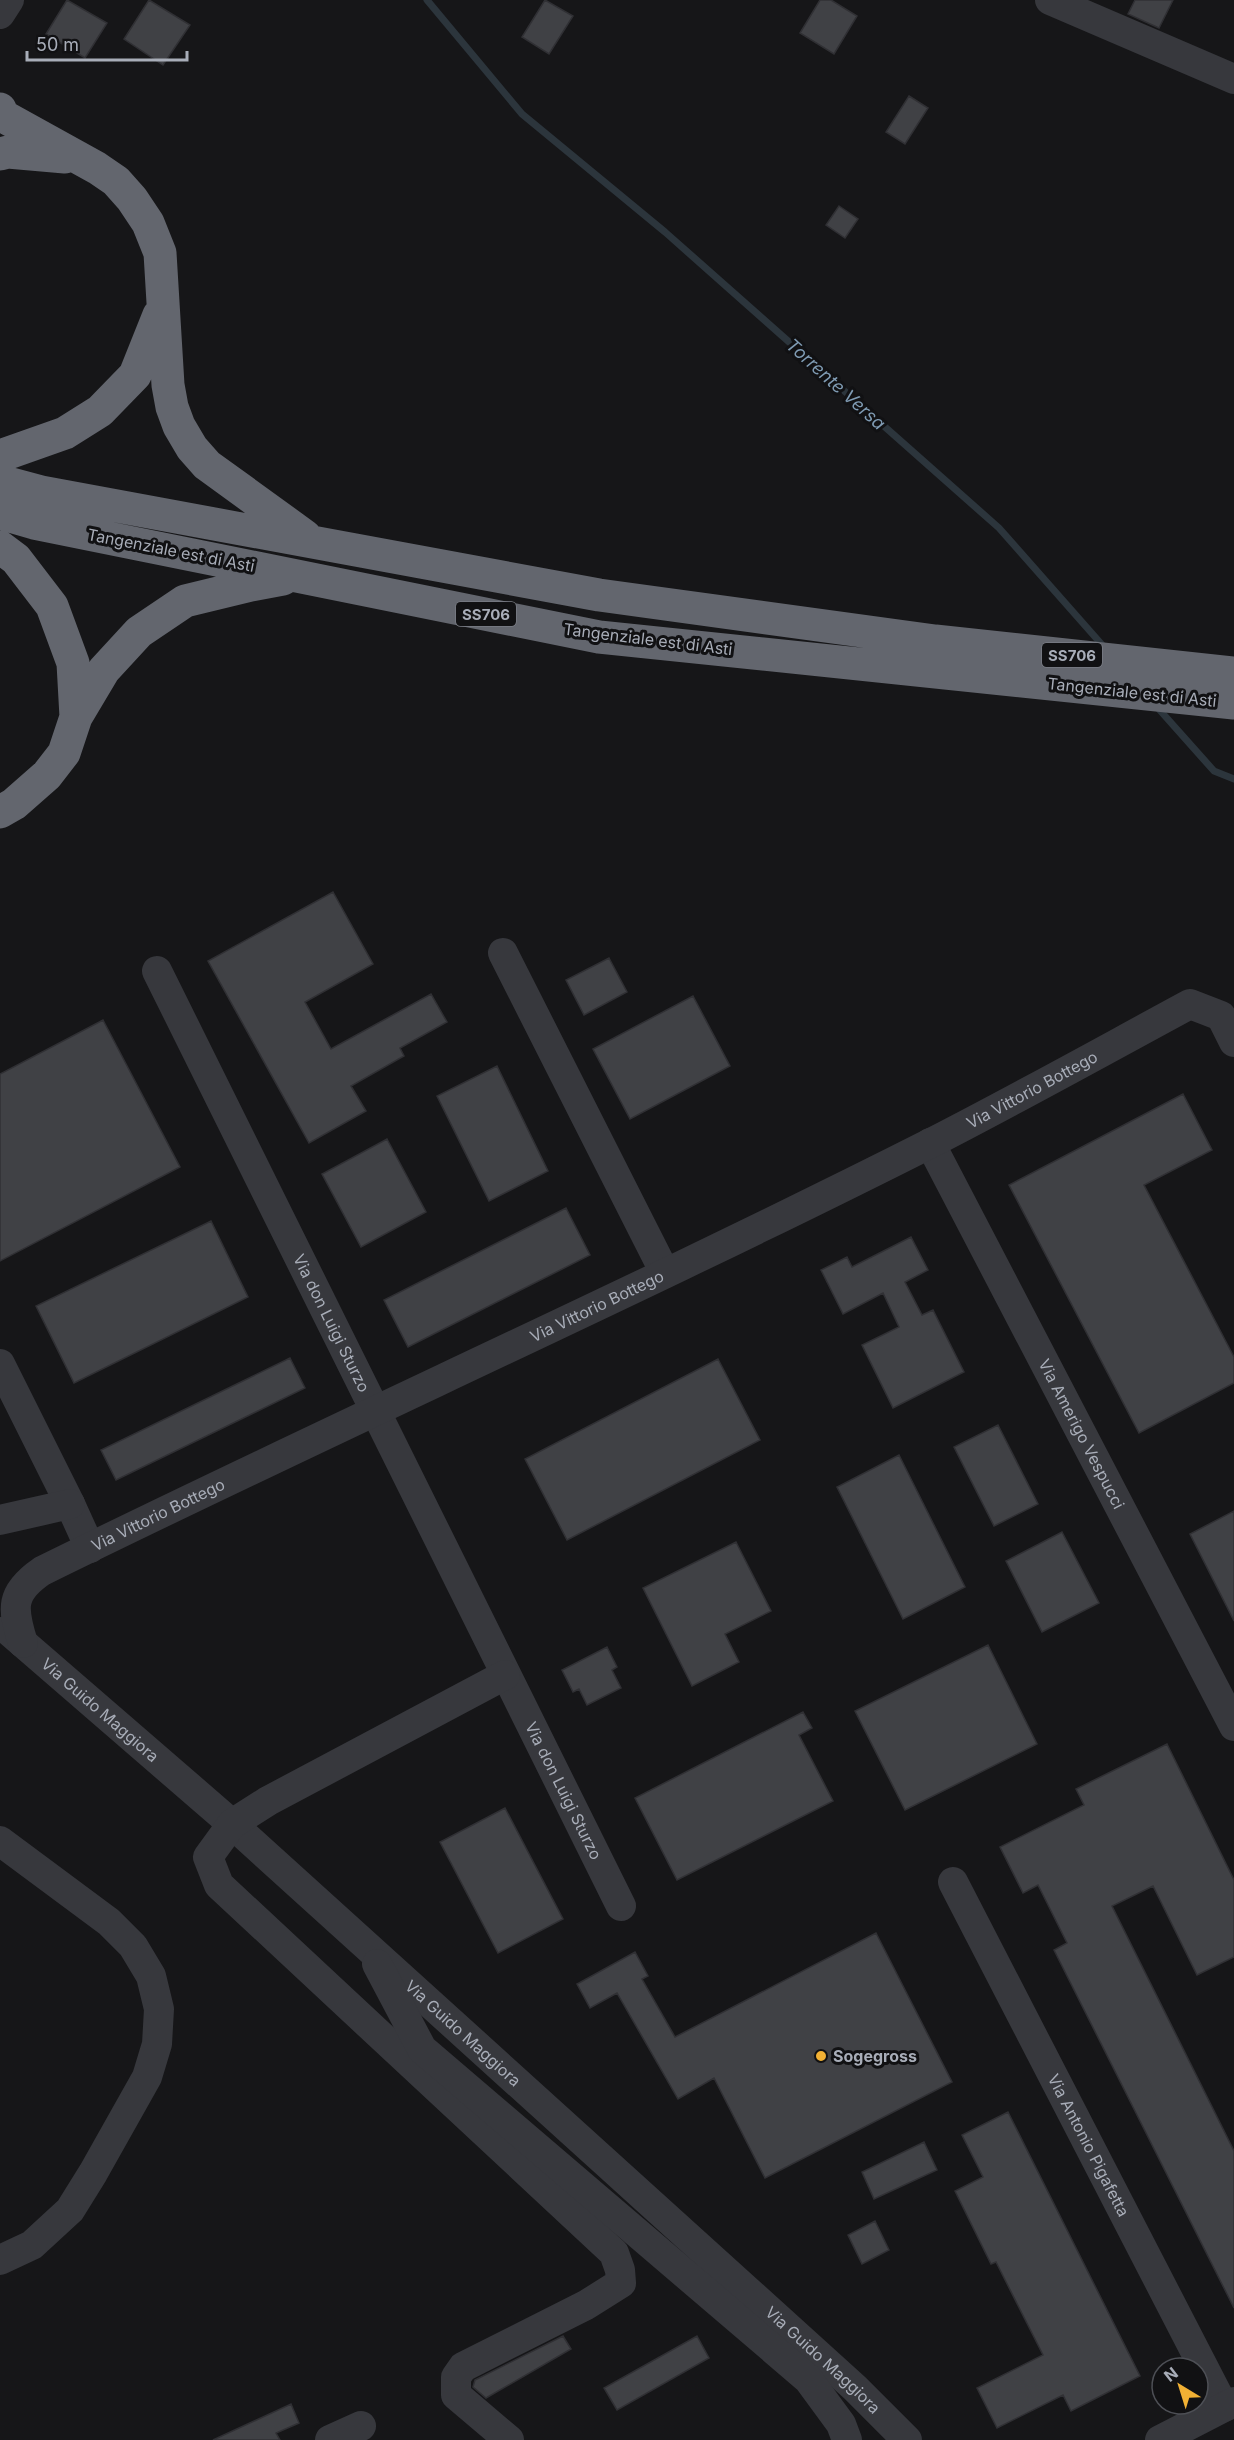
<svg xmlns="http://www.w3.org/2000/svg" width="1234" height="2440" viewBox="0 0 1234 2440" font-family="Inter,sans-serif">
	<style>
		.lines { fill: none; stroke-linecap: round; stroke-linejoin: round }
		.stream { stroke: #2c353c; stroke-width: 7 }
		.building { fill: #404145; stroke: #303034; stroke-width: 1.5 }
		.minor { stroke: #37383d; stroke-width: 30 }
		.highway { stroke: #63666e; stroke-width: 33 }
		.poi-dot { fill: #f2b134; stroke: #111113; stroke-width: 2 }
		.labels { text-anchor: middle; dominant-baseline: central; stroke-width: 6; stroke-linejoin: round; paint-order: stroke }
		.shield { fill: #111113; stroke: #7b7e86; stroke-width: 1.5 }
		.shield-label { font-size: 15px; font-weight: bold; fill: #a8adb8 }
		.street-label { font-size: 16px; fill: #a8adb8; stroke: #111113 }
		.poi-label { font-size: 16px; font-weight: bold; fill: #a8adb8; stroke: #111113; text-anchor: start }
		.water-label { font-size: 18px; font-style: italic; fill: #7f9bb3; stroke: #111113 }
	</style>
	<rect width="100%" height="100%" fill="#161618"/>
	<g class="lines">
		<path class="stream" d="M427,0l95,114 143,118 334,296 105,119
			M1157,707l57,64 20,8"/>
	</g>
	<path class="building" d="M67,0l40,23 -22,35 -39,-24z
		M149,0l41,25 -27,40 -39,-26z
		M545,0l28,16 -24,38 -27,-17z
		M820,0h11l26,16 -23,38 -34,-21z
		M1135,0h38l-14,28 -31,-14z
		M909,96l19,12 -23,36 -19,-12z
		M839,206l19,13 -13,19 -19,-13z
		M333,892l40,72 -68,38 26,47 100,-55 16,28 -47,26 4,8 -53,30 15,25 -57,32 -101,-182z
		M609,958l18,34 -43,23 -18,-35z
		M693,996l37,70 -100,53 -37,-70z
		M103,1020l77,147 -180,94v-187z
		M497,1066l51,105 -59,30 -52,-105z
		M1183,1094l29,56 -68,35 90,172v26l-95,50 -130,-248z
		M387,1139l39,73 -65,35 -39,-73z
		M566,1208l24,47 -182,92 -24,-47z
		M211,1221l37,76 -174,86 -38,-77z
		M911,1237l17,33 -23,12 17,33 11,-5 31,62 -71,36 -31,-63 37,-18 -16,-34 -40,21 -22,-44 26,-13 5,10z
		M290,1358l15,30 -189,92 -15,-30z
		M718,1359l42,81 -193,100 -42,-81z
		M998,1425l40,79 -44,22 -40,-79z
		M899,1455l66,132 -62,32 -66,-132z
		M1234,1511v110l-44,-87z
		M1062,1532l37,71 -57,29 -36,-71z
		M736,1542l35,69 -46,23 14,28 -47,24 -49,-98z
		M988,1645l49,99 -132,66 -50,-99z
		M607,1647l10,20 -5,3 9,18 -34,17 -8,-16 -6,3 -11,-22z
		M803,1712l9,16 -13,7 34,66 -156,79 -42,-82z
		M1167,1744l67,136v77l-37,18 -44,-89 -41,20 122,245v157l-180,-358 13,-7 -29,-58 -15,8 -23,-46 84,-42 -8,-16z
		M505,1808l58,111 -65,34 -58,-111z
		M876,1933l76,149 -187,96 -51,-100 -36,21 -61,-106 -27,15 -13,-24 58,-32 13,24 -6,3 33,58z
		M1008,2112l132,264 -69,35 -8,-16 -66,33 -20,-40 66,-33 -47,-93 -5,2 -36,-73 28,-14 -21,-42z
		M924,2142l13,28 -63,29 -12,-27z
		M875,2221l14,29 -27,14 -14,-29z
		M563,2336l8,13 -85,49 -13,-11 2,-7z
		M697,2336l12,22 -92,52 -13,-22z
		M291,2404l8,19 -23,10 4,7h-67z"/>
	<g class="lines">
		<g class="minor">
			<path d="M1050,0l184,79"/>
			<path d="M0,14l9,-14"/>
			<path d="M503,953l162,320"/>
			<path id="s1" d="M157,971l464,935"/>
			<path id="s2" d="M930,1143l304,583"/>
			<path d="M0,1364l70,140 20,44"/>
			<path d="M0,1520l70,-16"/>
			<path id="s3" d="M8,1630l224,194 623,564 52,52"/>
			<path id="s4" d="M23,1643c-11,-35 -13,-50 19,-72 294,-145 594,-279 887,-427 88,-45 174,-93 261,-140l31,12 13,26"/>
			<path d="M505,1675l-237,126 -36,23 -24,33 11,28 395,368 6,17 1,13 -35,22 -123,62 -7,10v18l53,45"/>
			<path d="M0,1841l109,81 24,24 18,30 8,33 -2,35 -10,33 -54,96 -23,37 -38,35 -32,15"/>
			<path id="s5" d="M953,1882l271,525"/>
			<path d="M377,1964l45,85 386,330 33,45 6,16"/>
			<path d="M330,2440l31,-14"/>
			<path d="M1160,2440l74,-38"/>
		</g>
		<path class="highway" d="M0,109l3,7 94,52 19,13 16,18 16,24 12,30 8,132 4,22 7,19 13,22 15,17 98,71
			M0,154l8,-2 57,5
			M0,456l65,-23 35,-22 35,-36 24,-60
			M0,481l41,11 558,103 336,46 299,32
			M0,513l34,10 565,114 635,66
			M0,547l16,12 36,47 21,57 3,54
			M0,812l14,-8 33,-29 17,-22 12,-36 28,-47 35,-38 46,-31 66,-16 32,-6"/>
	</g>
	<circle class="poi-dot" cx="821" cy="2056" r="6"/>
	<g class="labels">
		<g class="shield">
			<rect x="456" y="602" width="60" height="24" rx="4.5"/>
			<rect x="1042" y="643" width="60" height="24" rx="4.5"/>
		</g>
		<g class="shield-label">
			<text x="486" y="614">SS706</text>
			<text x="1072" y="655">SS706</text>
		</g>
		<g class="street-label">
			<text transform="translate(171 550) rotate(11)">Tangenziale est di Asti</text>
			<text transform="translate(648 639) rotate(7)">Tangenziale est di Asti</text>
			<text transform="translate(1132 692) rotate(6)">Tangenziale est di Asti</text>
			<text stroke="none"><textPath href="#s4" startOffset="1184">Via Vittorio Bottego</textPath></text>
			<text stroke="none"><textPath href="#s4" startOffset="698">Via Vittorio Bottego</textPath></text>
			<text stroke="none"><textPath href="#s1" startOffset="393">Via don Luigi Sturzo</textPath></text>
			<text stroke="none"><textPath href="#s2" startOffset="328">Via Amerigo Vespucci</textPath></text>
			<text stroke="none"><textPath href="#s4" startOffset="212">Via Vittorio Bottego</textPath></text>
			<text stroke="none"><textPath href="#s3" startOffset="122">Via Guido Maggiora</textPath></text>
			<text stroke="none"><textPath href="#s1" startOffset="915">Via don Luigi Sturzo</textPath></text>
			<text stroke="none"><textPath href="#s3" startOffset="608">Via Guido Maggiora</textPath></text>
			<text stroke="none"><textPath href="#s5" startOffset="296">Via Antonio Pigafetta</textPath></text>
			<text stroke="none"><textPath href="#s3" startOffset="1094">Via Guido Maggiora</textPath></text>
		</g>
		<g class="poi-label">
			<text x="833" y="2056">Sogegross</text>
		</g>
		<g class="water-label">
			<text transform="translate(836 384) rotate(42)">Torrente Versa</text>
		</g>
	</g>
	<g transform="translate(1180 2386) rotate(322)"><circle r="28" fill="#111113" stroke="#4d4f55" stroke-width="1.5"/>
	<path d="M0-4.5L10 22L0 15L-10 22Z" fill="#f2b134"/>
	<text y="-9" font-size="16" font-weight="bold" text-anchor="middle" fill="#a8adb8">N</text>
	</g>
	<path d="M27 51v9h160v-9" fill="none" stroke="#a8adb8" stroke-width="3"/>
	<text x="36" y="51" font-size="18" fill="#a8adb8" stroke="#111113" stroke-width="4.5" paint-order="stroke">50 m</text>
</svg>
